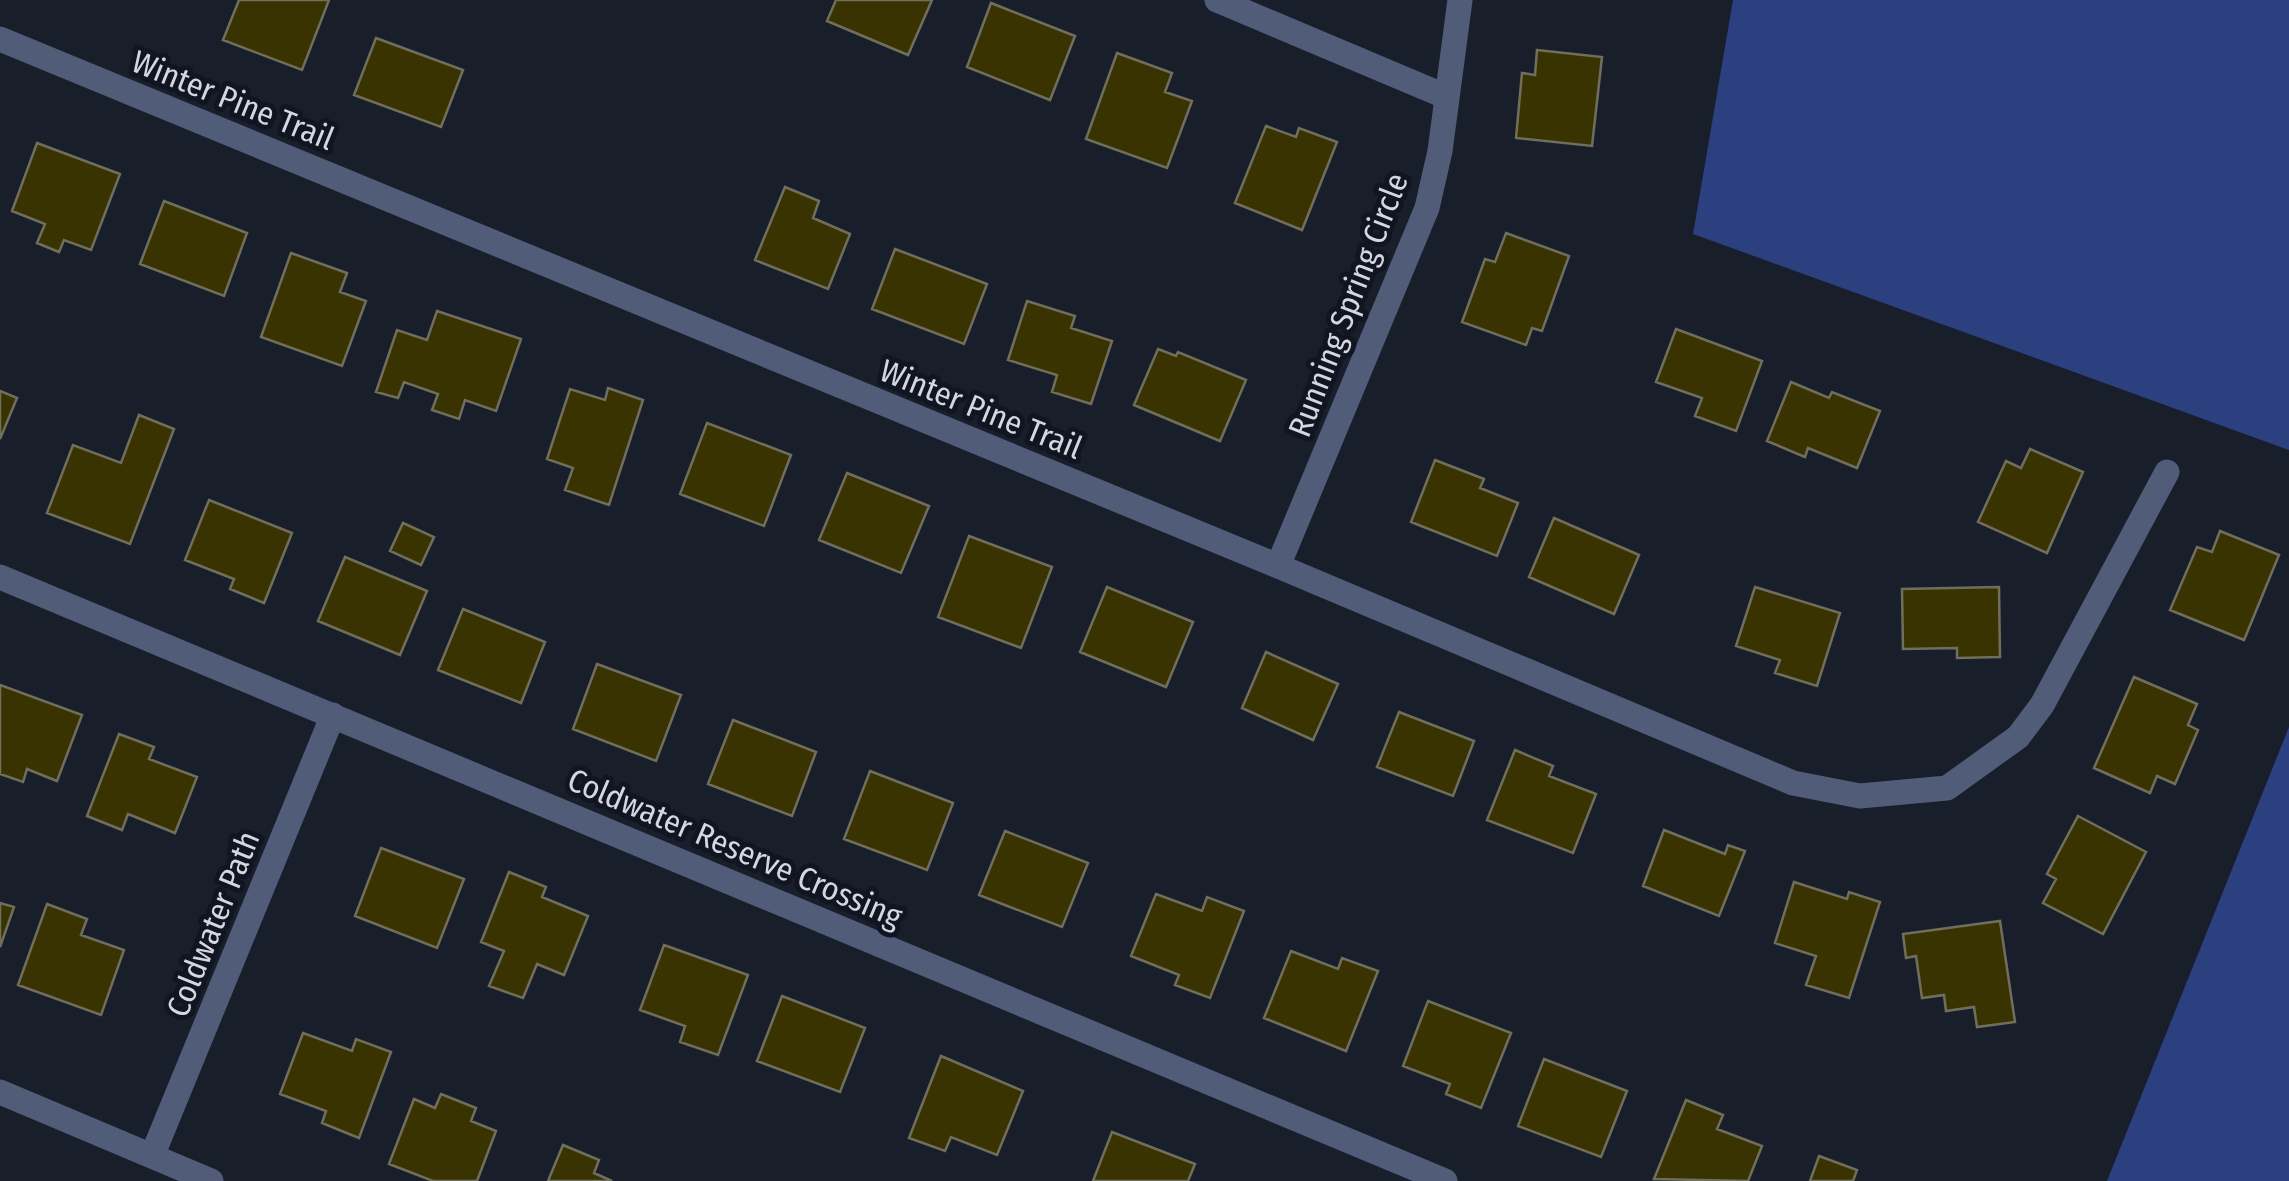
<svg xmlns="http://www.w3.org/2000/svg" width="2289" height="1181" viewBox="0 0 2289 1181" font-family="'Fira Sans Condensed',sans-serif">
	<style>
		.forest { fill: #2c3f7f }
		.building { fill: #393301; stroke: #706e5c; stroke-width: 2.5 }
		.lines { fill: none; stroke-linecap: round; stroke-linejoin: round }
		.street { stroke: #515c79; stroke-width: 25 }
		.labels { text-anchor: middle; dominant-baseline: central; stroke-width: 10; stroke-linejoin: round; paint-order: stroke }
		.street-label { font-size: 32px; fill: #d3d7e0; stroke: #101521 }
	</style>
	<rect width="100%" height="100%" fill="#191e2b"/>
	<path class="forest" d="M1733,0h556v450l-596,-216z
		M2289,727v454h-182z"/>
	<path class="building" d="M239,0h90l-27,70 -79,-30z
		M836,0h96l-24,55 -81,-34z
		M991,3l84,33 -25,64 -83,-33z
		M376,38l87,32 -22,57 -87,-32z
		M1537,50l65,7 -10,89 -76,-8 6,-65 13,2z
		M1117,53l55,20 -7,19 27,9 -25,67 -81,-29z
		M1266,126l30,11 3,-9 38,14 -35,88 -67,-27z
		M37,143l83,31 -29,76 -27,-10 -5,12 -22,-9 8,-19 -33,-13z
		M785,187l34,14 -6,17 37,16 -22,55 -73,-29z
		M164,201l83,32 -23,63 -84,-32z
		M1506,233l63,23 -27,75 -10,-3 -6,17 -64,-23 23,-63 10,3z
		M895,249l92,35 -23,60 -92,-35z
		M291,253l56,20 -7,19 26,9 -24,65 -81,-29z
		M1027,301l48,15 -4,12 41,13 -21,63 -39,-12 5,-17 -49,-15z
		M437,311l84,28 -25,72 -31,-11 -6,19 -27,-9 6,-16 -34,-12 -6,16 -22,-6 21,-62 30,10z
		M1676,329l86,32 -26,70 -41,-15 7,-18 -46,-16z
		M1158,349l18,7 2,-4 68,28 -26,61 -86,-36z
		M1791,382l38,16 3,-6 48,19 -23,57 -49,-20 -3,9 -38,-16z
		M608,388l35,12 -34,105 -44,-15 8,-22 -26,-9 23,-70 35,11z
		M0,391l17,7 -17,41z
		M139,415l35,14 -44,115 -83,-31 26,-68 48,18z
		M707,423l84,32 -27,71 -84,-32z
		M2030,449l53,23 -36,81 -69,-31 28,-61 15,7z
		M1435,460l49,19 -4,9 38,15 -21,53 -86,-34z
		M847,473l82,33 -28,67 -82,-33z
		M209,500l83,33 -28,70 -34,-14 4,-10 -49,-19z
		M1554,518l85,37 -25,59 -85,-37z
		M403,523l31,14 -13,28 -31,-14z
		M2220,531l59,24 -35,85 -74,-30 27,-63 15,5z
		M969,536l83,31 -31,81 -83,-31z
		M345,557l82,34 -27,64 -82,-34z
		M1107,587l86,35 -27,65 -86,-35z
		M1755,587l85,26 -23,73 -42,-13 5,-13 -44,-14z
		M1999,587l1,70 -43,1v-10l-54,1 -1,-60z
		M463,609l82,33 -24,61 -83,-33z
		M1266,652l72,32 -25,56 -71,-32z
		M597,664l84,31 -25,66 -83,-32z
		M2134,677l63,27 -9,21 10,5 -23,54 -18,-8 -7,17 -56,-25z
		M0,685l82,30 -25,66 -30,-12 -4,13 -23,-8z
		M1399,712l75,29 -21,55 -76,-29z
		M733,720l83,32 -24,64 -84,-32z
		M119,734l35,13 -5,12 48,18 -22,56 -47,-19 -6,16 -35,-14z
		M1515,750l38,16 -4,10 47,18 -23,59 -86,-33z
		M870,771l83,32 -26,67 -83,-31z
		M2078,816l68,36 -43,82 -60,-31 13,-24 -9,-5z
		M1664,830l61,24 3,-9 17,6 -26,65 -76,-30z
		M1005,831l83,32 -26,64 -83,-32z
		M381,848l83,31 -27,69 -82,-32z
		M509,872l37,15 -4,10 46,19 -24,59 -27,-11 -14,34 -34,-12 15,-35 -23,-9z
		M1794,882l53,17 2,-7 31,10 -31,96 -43,-13 10,-29 -41,-13z
		M1156,894l46,17 5,-14 37,14 -34,87 -35,-13 4,-10 -48,-19z
		M0,903l14,4 -14,40z
		M47,904l40,15 -6,16 43,15 -23,65 -83,-30z
		M2000,921l15,101 -38,5 -3,-20 -28,4 -2,-16 -22,3 -6,-42 -10,2 -3,-24z
		M664,945l84,30 -30,80 -38,-13 5,-16 -45,-16z
		M1291,951l47,18 4,-11 36,13 -32,80 -82,-33z
		M782,996l83,32 -25,64 -83,-31z
		M1428,1001l83,32 -30,75 -35,-14 4,-10 -47,-18z
		M303,1033l49,18 4,-12 35,13 -32,86 -37,-15 4,-12 -46,-17z
		M941,1056l82,35 -26,64 -46,-18 -6,14 -36,-13z
		M1544,1059l83,32 -26,66 -83,-31z
		M441,1094l35,14 -5,13 25,10 -19,50h-44l-44,-17 25,-65 21,9z
		M1686,1100l37,15 -6,14 45,17 -14,35 -94,-2z
		M1112,1132l83,32 -7,17h-95z
		M563,1145l36,15 -5,13 18,8h-64z
		M1819,1156l38,14 -4,11h-43z"/>
	<g class="lines">
		<path class="street" d="M1217,0l230,97
			M0,39l1278,527 515,217 67,13 87,-8 71,-51 24,-32 125,-233
			M1278,566l149,-358 13,-57 20,-151
			M0,577l1445,604
			M0,1092l211,89
			M152,1156l181,-441"/>
	</g>
	<g class="labels">
		<g class="street-label">
			<text transform="translate(233 100) rotate(22)">Winter Pine Trail</text>
			<text transform="translate(1348 305) rotate(-69)">Running Spring Circle</text>
			<text transform="translate(981 409) rotate(22)">Winter Pine Trail</text>
			<text transform="translate(735 848) rotate(23)">Coldwater Reserve Crossing</text>
			<text transform="translate(213 924) rotate(-68)">Coldwater Path</text>
		</g>
	</g>
</svg>
